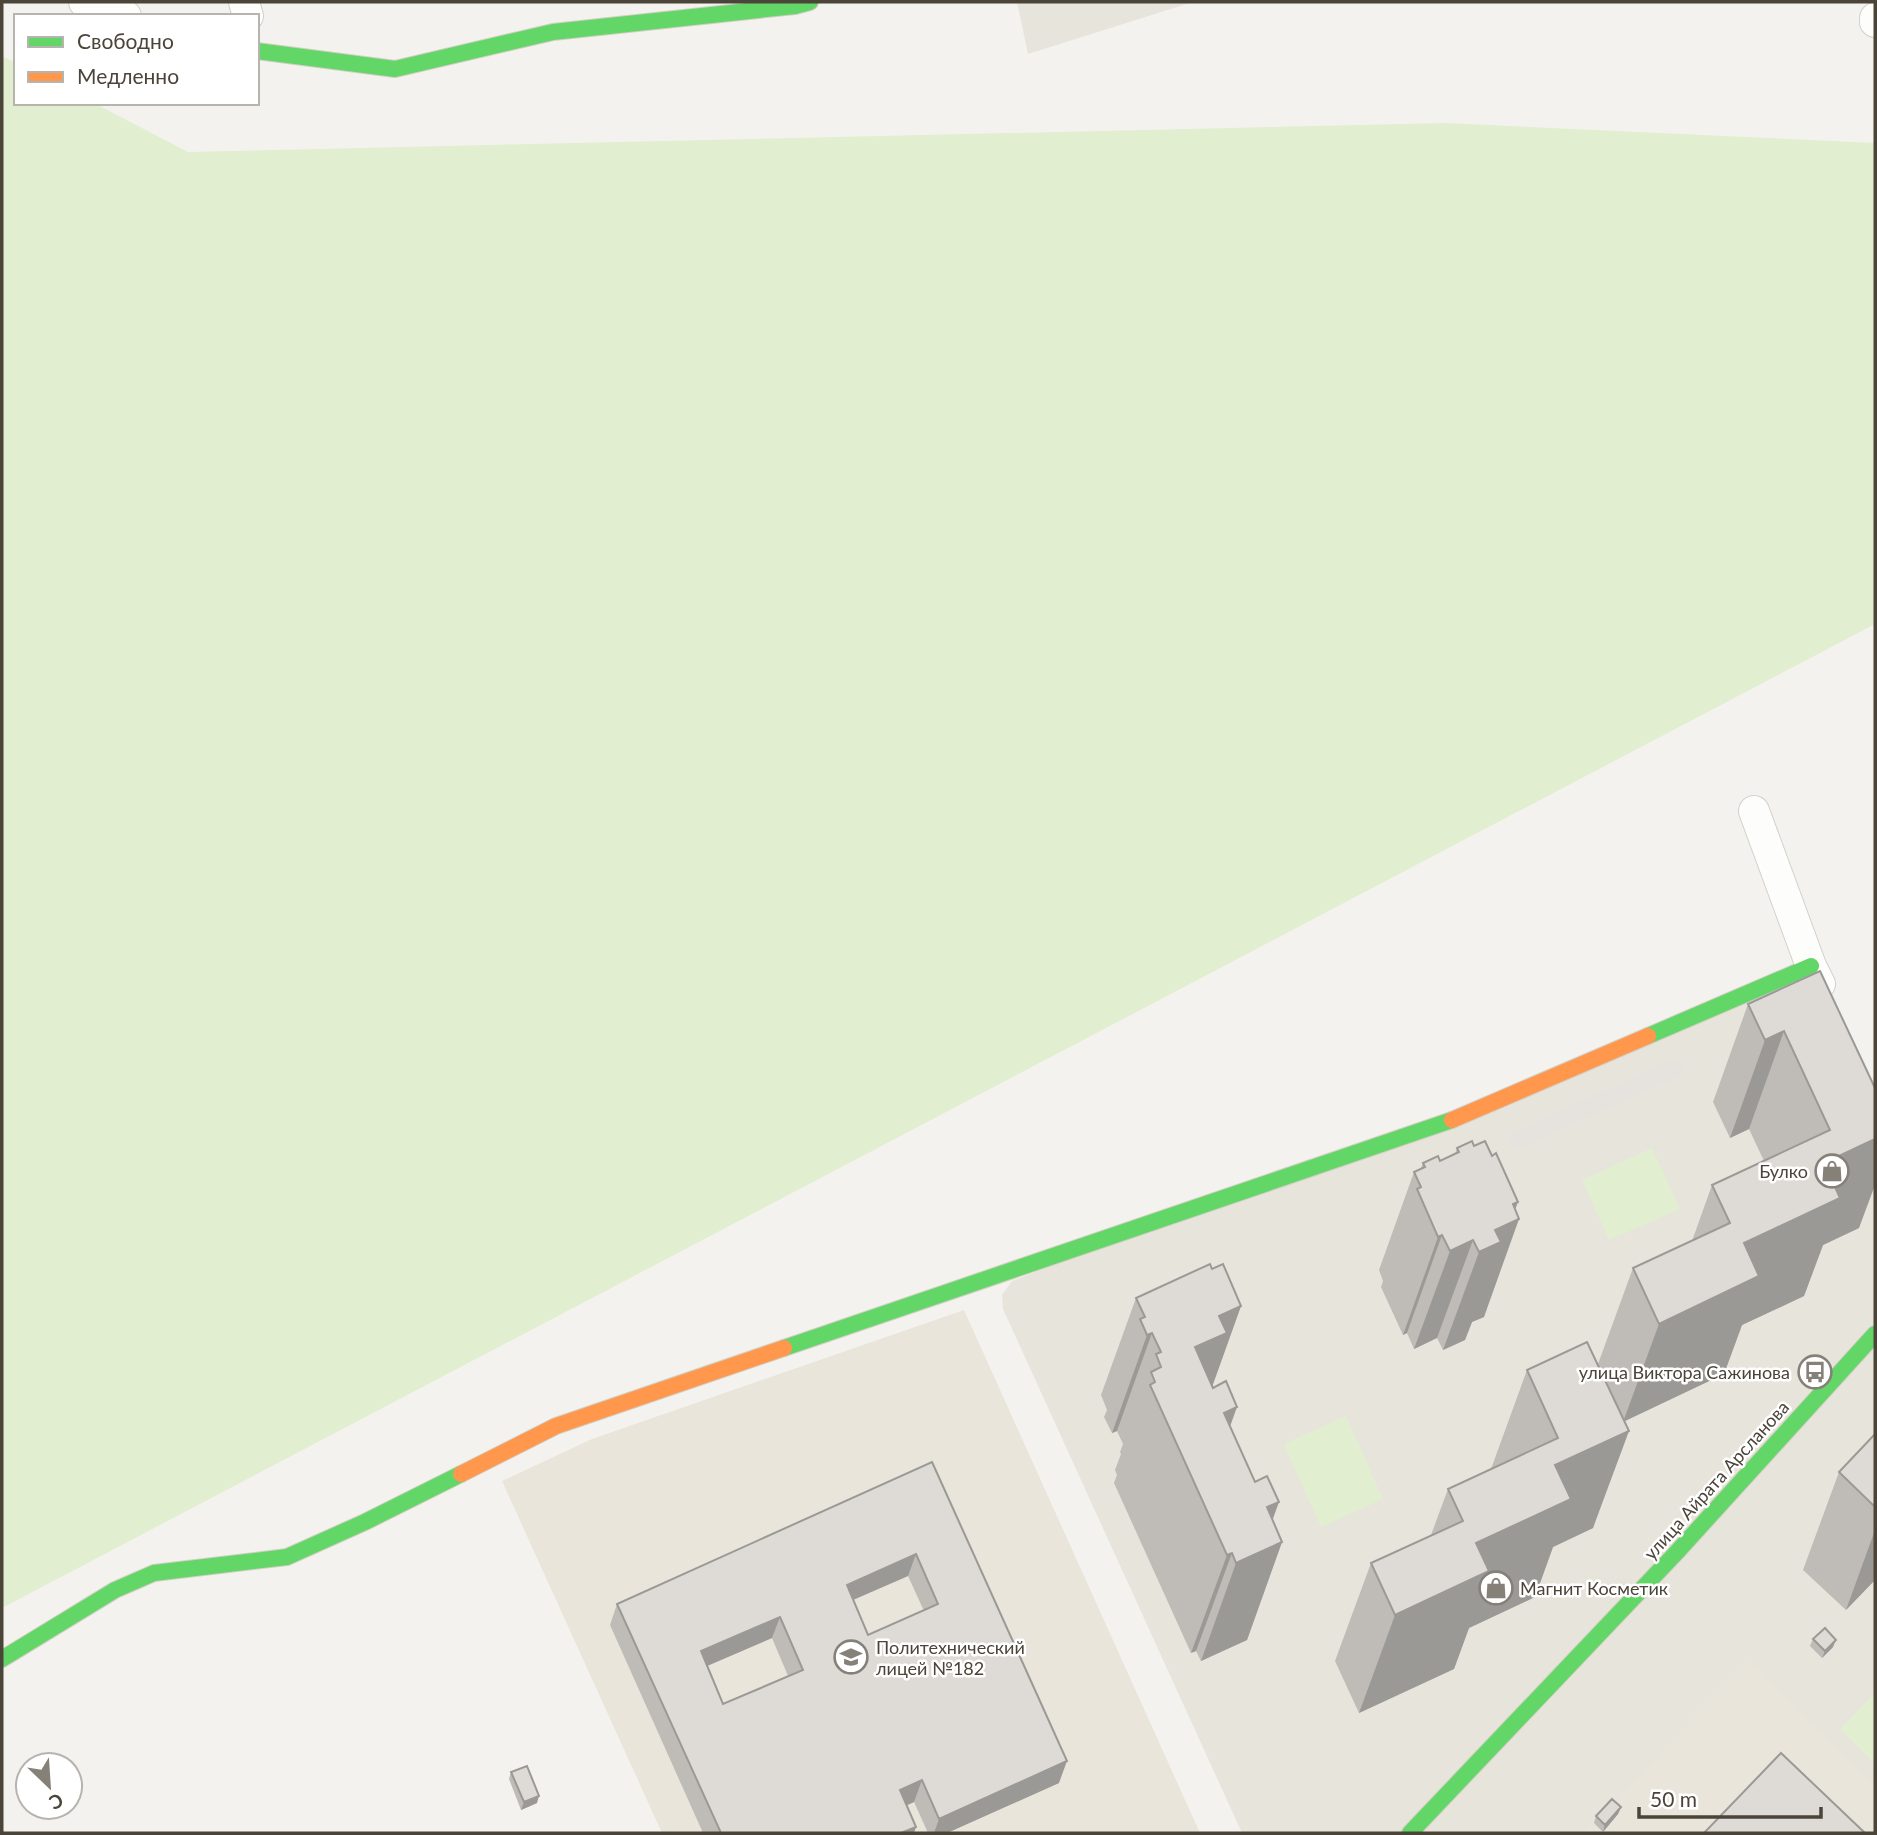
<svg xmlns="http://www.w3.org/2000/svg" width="1877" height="1835" viewBox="0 0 1877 1835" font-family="Lato,sans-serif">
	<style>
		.residential { fill: #e7e4dc }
		.education { fill: #eae5da }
		.green { fill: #e1eecf }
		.parking { fill: #e6e3df }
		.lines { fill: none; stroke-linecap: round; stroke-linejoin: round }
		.street-casing { stroke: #d2d0cb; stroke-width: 32 }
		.fast-casing { stroke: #d3cfc5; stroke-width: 18 }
		.slow-casing { stroke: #d3cfc5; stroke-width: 18 }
		.street { stroke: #fdfdfc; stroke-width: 30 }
		.fast { stroke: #63d668; stroke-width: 16 }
		.slow { stroke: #ff974d; stroke-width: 16 }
		.wall { fill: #bfbcb8; fill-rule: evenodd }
		.shaded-wall { fill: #9b9996 }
		.building { fill: #dedbd6; stroke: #9b9996; stroke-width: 2; fill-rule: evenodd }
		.labels { text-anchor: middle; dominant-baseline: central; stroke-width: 5; stroke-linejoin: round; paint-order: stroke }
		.poi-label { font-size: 18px; fill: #4b4439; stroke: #fff; text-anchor: end }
		.street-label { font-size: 18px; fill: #4b4439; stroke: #fff }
	</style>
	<rect width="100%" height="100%" fill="#f4f2ee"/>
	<path class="residential" d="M1017,2h176l-165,52z
		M1781,986l94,137v710h-633l-239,-524 -1,-14 10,-14z"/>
	<path class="education" d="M964,1310l236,523h-538l-160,-352 90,-42z
		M1748,1662l127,125v46h-291z"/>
	<path class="green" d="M2,56l14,7v40h78l94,49 1258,-29 429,20v481l-1873,984z
		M1652,1148l28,61 -71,31 -27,-60z
		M1346,1416l37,83 -62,28 -37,-83z
		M1875,1693v71l-35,-35z"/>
	<path class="parking" d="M1677,1057l8,17 -171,77 -8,-16z"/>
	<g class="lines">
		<defs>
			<path id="street" d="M84,2l42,14
				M244,2l4,14
				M1875,22v-4
				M1754,811l57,155 9,18"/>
			<path id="fast" d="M257,51l138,18 158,-37 242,-26 15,-4
				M1648,1036l163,-70
				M784,1348l668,-228
				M2,1659l113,-69 39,-17 133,-16 78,-35 96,-48
				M1410,1833l267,-281 198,-218"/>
			<path id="slow" d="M1452,1120l196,-84
				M461,1474l95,-48 228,-78"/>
		</defs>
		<use href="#street" class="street-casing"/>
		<use href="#fast" class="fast-casing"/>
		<use href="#slow" class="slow-casing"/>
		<use href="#street" class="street"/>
		<use href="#fast" class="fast"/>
		<use href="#slow" class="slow"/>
	</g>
	<path class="wall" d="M1820,971l39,257 -36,17 -19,51 -62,29 -18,49 -100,47 -31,107 -40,19 -18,50 -66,31 -15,41 -95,44 -24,-52 36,-98 60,-28 17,-46 43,-20 36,-99 71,-6 35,-96 59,-27 20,-56 52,-24 -15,-32 -19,9 -17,-36 35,-98z
		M1474,1146l41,64 -31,107 -12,5 -7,18 -22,10 -6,-12 -23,11 -7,-16 -4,2 -22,-48 2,-6 -4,-11 35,-98 6,-2 3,-7 17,-2 15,-7 2,-6z
		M1212,1269l29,37 -29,80 70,156 -35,98 -46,21 -5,-10 -5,2 -77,-170 3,-8 -2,-5 6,-16 -1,-2 3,-8 -6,-13 -5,2 -8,-16 3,-7 -6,-15 35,-97z
		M1875,1434v146l-29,30 -43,-40 36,-98z
		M932,1462l127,321 -112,50h-19l-14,-31 -7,3 7,28h-211l-93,-208 7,-21zM908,1576l16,35 -56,24 -15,-35zM772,1638l16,38 -65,28 -16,-38z
		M1813,1639l20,8 -11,11 -12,-12z
		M511,1772l26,31 -16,7 -12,-31z
		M1621,1807l-3,7 -15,18 -9,-9 2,-7z"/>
	<path class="shaded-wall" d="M1784,1031l-35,98 -19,9 35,-98z
		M1875,1139v46l-16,43 -36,17 -19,51 -62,29 -18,49 -101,48 36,-98 85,-81 80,-80z
		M1518,1202l-8,21 9,-4 -35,98 -12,5 -7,18 -22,10 36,-98 34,-48z
		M1442,1235l-35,98 -4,2 35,-98z
		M1473,1240l-36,98 -23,11 36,-98z
		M1241,1306l-35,98 -11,-57 24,-31z
		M1152,1333l-35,98 -5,2 35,-98z
		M1237,1407l-34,95 21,-89z
		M1629,1431l-36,97 -40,19 -18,50 -66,31 -15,41 -95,44 36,-98 81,-72 79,-78z
		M1279,1502l-18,50 21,-10 -35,98 -46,21 35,-98 31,-56z
		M1875,1530v50l-29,30z
		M1232,1553l-36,98 -5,2 36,-98z
		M916,1554l-8,22 -69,30 8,-21z
		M780,1617l-8,21 -79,34 8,-21z
		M1836,1640l-3,7 -11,11 3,-7z
		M1067,1761l-8,22 -112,50h-13l5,-14z
		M922,1780l-8,22 -22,10 8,-22z
		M539,1796l-2,7 -16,7 3,-8z
		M1621,1807l-3,7 -15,18 2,-7z
		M916,1827l-2,6h-13z"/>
	<path class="building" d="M1820,971l55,117v51l-51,24 16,35 -96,45 15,33 -100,48 -26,-56 97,-45 -18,-38 118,-55 -46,-99 -19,9 -17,-36z
		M1472,1141l2,5 11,-5 7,15 4,-3 22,49 -5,2 6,15 -24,11 6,12 -22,10 -6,-12 -23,11 -8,-16 -4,2 -21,-48 4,-2 -7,-15 11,-5 -2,-4 15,-7 2,5 19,-9 -2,-4z
		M1210,1264l2,5 11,-5 18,42 -22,10 8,17 -32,14 18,41 13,-7 11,26 -13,6 31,69 12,-6 12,26 -12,5 15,35 -46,21 -4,-10 -5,2 -77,-170 5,-3 -4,-10 10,-5 -5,-13 5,-2 -9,-19 -5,2 -7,-16 5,-2 -9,-19z
		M1587,1342l42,89 -74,34 16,34 -95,44 13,28 -94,44 -24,-52 92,-42 -15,-32 110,-51 -31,-68z
		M1875,1434v73l-36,-35z
		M932,1462l135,299 -128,58 -17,-39 -22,10 16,37 -15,6h-180l-104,-229zM916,1554l22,50 -70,31 -21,-50zM780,1617l23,53 -80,34 -22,-53z
		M1825,1628l11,12 -11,11 -12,-12z
		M1781,1753l84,80h-161z
		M527,1766l12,30 -15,6 -13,-30z
		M1612,1799l9,8 -16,18 -9,-9z"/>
	<defs>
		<symbol id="shop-ring" viewBox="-11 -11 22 22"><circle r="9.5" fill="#fff" stroke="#868178" stroke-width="1.5"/><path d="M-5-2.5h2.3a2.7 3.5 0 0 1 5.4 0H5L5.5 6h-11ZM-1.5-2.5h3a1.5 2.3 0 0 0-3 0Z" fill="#868178"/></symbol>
		<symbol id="bus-ring" viewBox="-11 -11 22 22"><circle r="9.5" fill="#fff" stroke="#868178" stroke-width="1.5"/><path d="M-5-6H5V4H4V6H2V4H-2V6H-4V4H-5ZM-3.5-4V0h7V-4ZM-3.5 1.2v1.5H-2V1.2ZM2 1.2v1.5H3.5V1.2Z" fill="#868178"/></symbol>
		<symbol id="school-ring" viewBox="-11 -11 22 22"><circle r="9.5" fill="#fff" stroke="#868178" stroke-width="1.5"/><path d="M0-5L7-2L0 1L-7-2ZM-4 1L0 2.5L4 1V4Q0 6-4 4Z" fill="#868178"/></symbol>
	</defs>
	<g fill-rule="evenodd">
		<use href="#shop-ring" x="1813" y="1152" width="38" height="38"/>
		<use href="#bus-ring" x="1796" y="1353" width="38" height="38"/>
		<use href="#shop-ring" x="1477" y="1569" width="38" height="38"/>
		<use href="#school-ring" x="832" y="1638" width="38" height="38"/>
	</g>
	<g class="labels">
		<g class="poi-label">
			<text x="1808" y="1171">Булко</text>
			<text x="1790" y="1372">улица Виктора Сажинова</text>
			<text x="1520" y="1588" text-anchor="start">Магнит Косметик</text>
			<text x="876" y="1647" text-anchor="start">Политехнический<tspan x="876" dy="21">лицей №182</tspan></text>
		</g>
		<g class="street-label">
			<text transform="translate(1716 1480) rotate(-48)">улица Айрата Арсланова</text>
		</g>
	</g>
	<rect width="1877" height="1835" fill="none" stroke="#4b4439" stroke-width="7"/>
	<rect x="14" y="14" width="245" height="91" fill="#ffffff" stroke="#b7b4b0" stroke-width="2"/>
	<rect x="28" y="37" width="35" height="10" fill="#63d668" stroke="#b7b4b0" stroke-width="2"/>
	<text x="77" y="49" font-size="21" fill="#4b4439">Свободно</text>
	<rect x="28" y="72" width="35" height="10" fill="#ff974d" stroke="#b7b4b0" stroke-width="2"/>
	<text x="77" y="84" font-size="21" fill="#4b4439">Медленно</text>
	<g transform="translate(49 1786) rotate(155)"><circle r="33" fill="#ffffff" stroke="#b7b4b0" stroke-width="2"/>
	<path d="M0-5L12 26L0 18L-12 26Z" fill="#868178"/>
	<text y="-10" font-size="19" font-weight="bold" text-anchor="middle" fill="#4b4439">С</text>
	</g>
	<path d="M1639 1807v10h182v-10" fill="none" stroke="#4b4439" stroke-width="3.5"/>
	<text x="1650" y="1807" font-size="21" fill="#4b4439" stroke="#ffffff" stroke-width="5" paint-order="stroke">50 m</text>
</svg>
